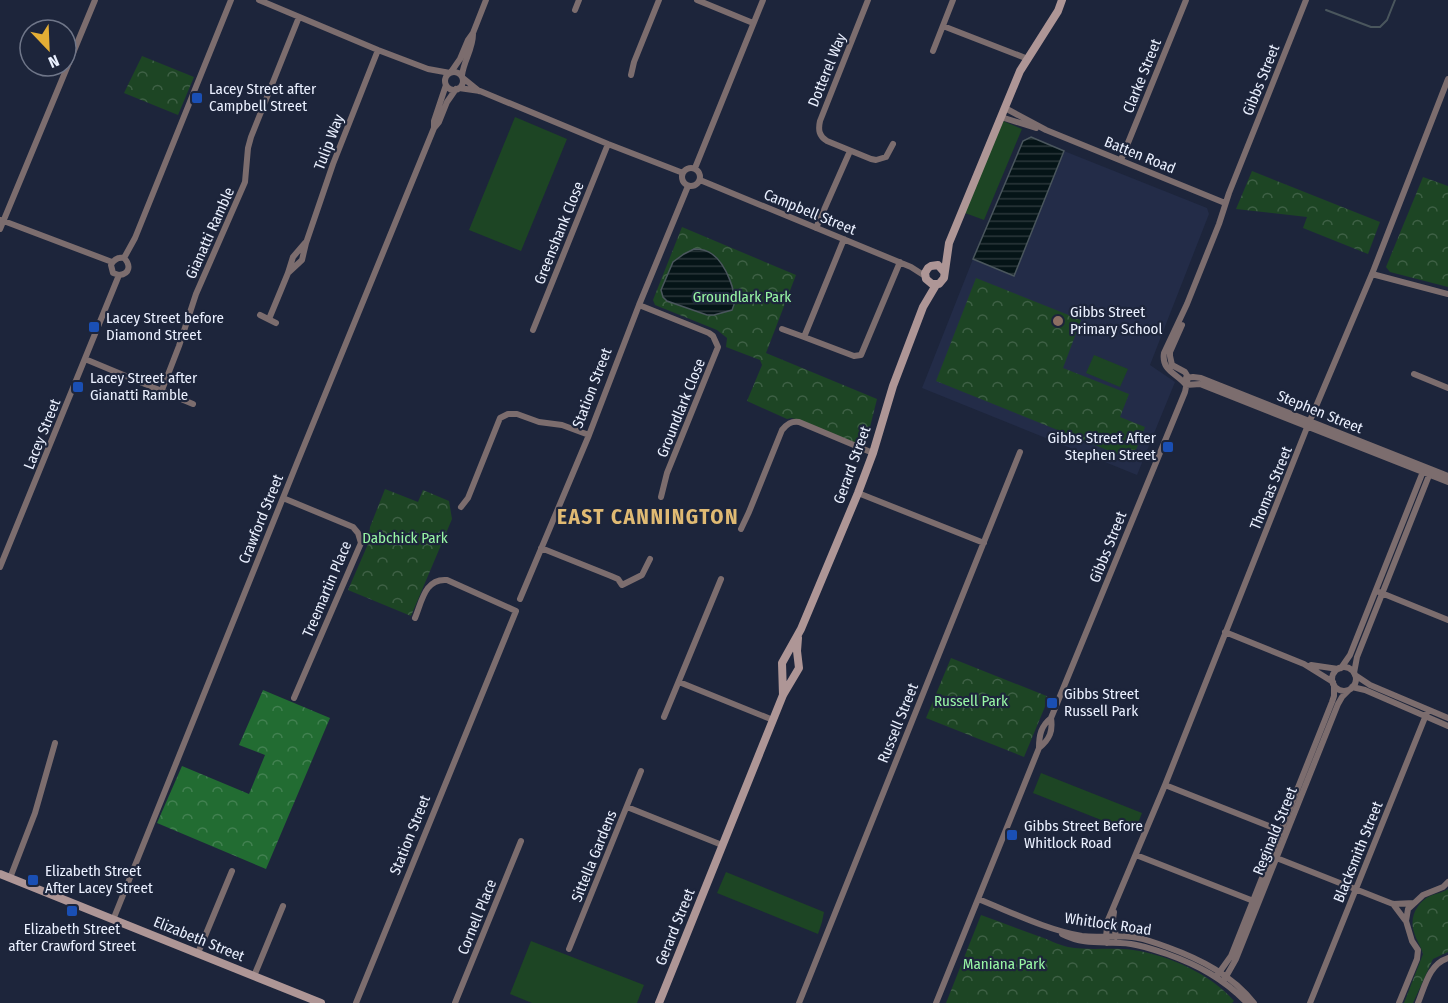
<svg xmlns="http://www.w3.org/2000/svg" width="1448" height="1003" viewBox="0 0 1448 1003" font-family="'Fira Sans Condensed',sans-serif">
	<style>
		.built { fill: #232c48 }
		.green { fill: #1d4524 }
		.forest { fill: url(#forest-crowns) }
		.park { fill: url(#park-crowns) }
		.water { fill: url(#water-rules); stroke: #4a565d; stroke-width: 1.5 }
		.lines { fill: none; stroke-linecap: round; stroke-linejoin: round }
		.stream { stroke: #4a565d; stroke-width: 2 }
		.street { stroke: #7c6d6e; stroke-width: 6 }
		.secondary { stroke: #ae9696; stroke-width: 8 }
		.transit-dot { fill: #1a4fb4; stroke: #1d253b; stroke-width: 2 }
		.education-dot { fill: #8d6e63; stroke: #1d253b; stroke-width: 2 }
		.labels { text-anchor: middle; dominant-baseline: central; stroke-width: 4.5; stroke-linejoin: round; paint-order: stroke }
		.street-label { font-size: 15px; fill: #eaf0ff; stroke: #1d253b }
		.poi-label { font-size: 15px; fill: #eaf0ff; stroke: #1d253b; text-anchor: start }
		.park-label { font-size: 15px; fill: #98f7a5; stroke: #1d253b }
		.district-label { font-size: 21px; font-weight: bold; letter-spacing: 1.5px; fill: #e0ba73; stroke: #1d253b }
	</style>
	<defs>
		<pattern id="forest-crowns" width="20" height="18" patternUnits="userSpaceOnUse" patternTransform="scale(1.5)"><rect width="20" height="18" fill="#226c32"/><path d="M2 6a3 3 0 1 1 6 0M12 15a3 3 0 1 1 6 0" fill="none" stroke="#428151"/></pattern>
		<pattern id="park-crowns" width="20" height="18" patternUnits="userSpaceOnUse" patternTransform="scale(1.5)"><rect width="20" height="18" fill="#1d4524"/><path d="M2 6a3 3 0 1 1 6 0M12 15a3 3 0 1 1 6 0" fill="none" stroke="#3e6045"/></pattern>
		<pattern id="water-rules" width="6" height="5" patternUnits="userSpaceOnUse" patternTransform="scale(1.5)"><rect width="6" height="5" fill="#051417"/><path d="M0 2.5h6" fill="none" stroke="#2a363a"/></pattern>
	</defs>
	<rect width="100%" height="100%" fill="#1d253b"/>
	<path class="built" d="M1064,151l143,57 2,6 -59,151 25,17 -38,93 -215,-87 51,-129 41,16z"/>
	<path class="green" d="M515,117l52,22 -46,112 -52,-21z
		M1003,121l19,8 -38,91 -19,-7z
		M1094,355l34,14 -8,18 -34,-14z
		M1041,773l101,40 -8,20 -101,-40z
		M726,872l98,40 -2,10 -4,12 -101,-41z
		M531,941l113,44 -7,18h-105l-22,-9z"/>
	<path class="forest" d="M263,690l67,28 -64,151 -109,-46 25,-57 67,28 16,-39 -26,-10z"/>
	<path class="park" d="M142,56l52,21 -16,38 -54,-22z
		M1252,171l128,51 -12,32 -65,-26 4,-11 -71,-8z
		M1423,177l25,9v101l-58,-15 -4,-5z
		M682,227l114,48 -30,78 111,46 -11,44 -5,2 -69,-27 -5,1 -40,-18 15,-36 -2,-5 -34,-13 1,-9 -10,-8 -62,-25 -2,-5z
		M976,278l105,42 -18,48 66,26 -9,23 25,10 -13,33 -196,-79z
		M385,489l33,13 5,-12 26,11 3,18 -41,97 -63,-26 20,-46 2,-17z
		M951,658l98,39 -25,60 -98,-39z
		M1448,889v63l-15,7 -20,44h-9l19,-49c-2,-8 -7,-14 -9,-22 -5,-14 3,-30 16,-36 7,-3 12,-3 18,-7z
		M981,915c19,7 38,14 57,21 10,3 20,9 30,11 22,4 44,0 65,3 35,5 78,24 101,51l-2,2h-286z"/>
	<path class="water" d="M1031,137l33,14 -50,125 -41,-17 50,-118z
		M694,249c6,0 13,1 18,5 13,9 28,42 20,56l-18,5h-7l-40,-14 -4,-4 -2,-7 12,-28 11,-8z"/>
	<g class="lines">
		<path class="stream" d="M1326,10l45,17h9l7,-7 8,-20"/>
		<path class="street" d="M259,0l119,50 50,19 22,4
			M697,0l56,23
			M868,0l-48,121c-2,9 -1,15 7,20l44,18 5,1 10,-3 7,-13
			M575,10l4,-10
			M943,26l85,33
			M933,51l20,-51
			M445 81a9 9 0 1 1 18 0a9 9 0 1 1-18 0Z
			M451,72l9,-13 8,-19 5,-7 13,-33
			M462,75c2,-15 11,-26 11,-41
			M631,75l3,-13 25,-62
			M463,78l16,13
			M459,88l21,3 128,53 75,29
			M1005,108l41,22 179,73
			M1001,117l35,11
			M434,127v-6l12,-36
			M1121,160l65,-160
			M682 177a9 9 0 1 1 18 0a9 9 0 1 1-18 0Z
			M695,168l68,-168
			M700,180l211,87 14,9
			M1,220l111,42
			M816,228l34,-77
			M0,229l95,-229
			M844,239l-40,98 50,19 7,-1 39,-93
			M124,258l11,-20 96,-238
			M288,273l14,-13 4,-17 27,-79 45,-114
			M1372,274l76,20
			M119,275l-6,-2 -2,-8c3,-6 7,-8 13,-7
			M119,275c11,-1 12,-10 5,-17
			M639,305l70,28 4,3 5,11 -51,126 -6,24
			M260,315l16,8
			M269,319l19,-46 5,-16 12,-14
			M1182,325l-12,27v4l2,9 13,7 3,5
			M782,329l22,8
			M533,330l75,-186
			M85,359l108,45
			M1414,374l34,14
			M1186,378l7,-1 8,1 247,98
			M1186,385c-9,-12 -25,-14 -22,-32l23,-49 32,-80 10,-31 77,-193
			M1186,385l14,-1 248,98
			M162,390l17,-44 17,-52 49,-112 3,-34 3,-11 48,-120
			M858,493l126,50
			M283,498l70,29 5,6 3,10 -67,155
			M461,507l7,-9 32,-80 8,-4h9l22,8 23,3 27,10
			M741,529l8,-17 33,-82c5,-6 9,-9 17,-8l74,31
			M541,548l70,28 7,3 4,6 20,-10 8,-16
			M0,567l119,-292
			M1379,592l69,28
			M520,599l69,-164 50,-130 49,-119
			M1225,632l79,32 29,18
			M1311,665l27,4
			M1332 679a12 12 0 1 1 24 0a12 12 0 1 1-24 0Z
			M1341,668l9,-13 74,-186
			M1354,673l3,-16 73,-184
			M1355,675l15,10 78,33
			M679,682l94,38
			M1352,687l13,3 83,36
			M664,717l57,-138
			M1039,748c11,-9 14,-17 12,-30
			M1165,785l119,47
			M627,807l95,38
			M1136,855l120,47
			M1274,857l119,47 21,-1
			M10,878l25,-65 20,-70
			M978,899c33,13 69,31 104,37 16,2 33,-1 50,1 12,1 23,6 35,10 33,12 65,28 87,56
			M1393,904l12,16
			M1114,912l-1,7 3,18
			M113,920l184,-457 137,-335 5,-6 8,-20 9,-13
			M1062,934c26,13 43,6 69,10 13,2 24,6 36,10 31,11 57,25 80,49
			M1107,943l-1,-7 2,-16 57,-135 141,-355 66,-156 76,-195
			M569,949l72,-178
			M198,953l34,-82
			M254,976l29,-70
			M1216,977l15,-21 101,-254 2,-6v-11
			M1223,982l13,-23 102,-255 4,-7 7,-7
			M356,1003l160,-392 -69,-31c-22,-2 -25,21 -32,38
			M455,1003l66,-162
			M799,1003l221,-551
			M936,1003l103,-255c0,-13 2,-22 12,-30l134,-326 3,-15
			M1310,1003l118,-293
			M1399,1003l18,-44 1,-9 -6,-9 -6,-20 2,-12 15,-14 20,-8 5,-5
			M1418,1003c7,-17 11,-39 30,-45"/>
		<path class="secondary" d="M944,272l-6,-7 -7,1 -3,2 -3,5 1,6 6,5h7l5,-6 5,-35 71,-172 38,-60 4,-11
			M783,695l-1,-32 19,-34 57,-136 15,-40 20,-67 30,-79 13,-22
			M0,874l321,129
			M659,1003l124,-308 16,-27 -2,-17 1,-13"/>
	</g>
	<g class="transit-dot">
		<rect x="191" y="92" width="12" height="12" rx="3"/>
		<rect x="88" y="321" width="12" height="12" rx="3"/>
		<rect x="72" y="381" width="12" height="12" rx="3"/>
		<rect x="1162" y="441" width="12" height="12" rx="3"/>
		<rect x="1046" y="697" width="12" height="12" rx="3"/>
		<rect x="1006" y="829" width="12" height="12" rx="3"/>
		<rect x="27" y="874" width="12" height="12" rx="3"/>
		<rect x="66" y="905" width="12" height="12" rx="3"/>
	</g>
	<circle class="education-dot" cx="1058" cy="321" r="6"/>
	<g class="labels">
		<g class="street-label">
			<text transform="translate(827 70) rotate(-68)">Dotterel Way</text>
			<text transform="translate(1142 76) rotate(-68)">Clarke Street</text>
			<text transform="translate(1261 80) rotate(-68)">Gibbs Street</text>
			<text transform="translate(329 142) rotate(-69)">Tulip Way</text>
			<text transform="translate(1140 155) rotate(22)">Batten Road</text>
			<text transform="translate(810 212) rotate(22)">Campbell Street</text>
			<text transform="translate(210 233) rotate(-66)">Gianatti Ramble</text>
			<text transform="translate(559 233) rotate(-68)">Greenshank Close</text>
			<text transform="translate(592 388) rotate(-69)">Station Street</text>
			<text transform="translate(681 408) rotate(-68)">Groundlark Close</text>
			<text transform="translate(1320 412) rotate(22)">Stephen Street</text>
			<text transform="translate(42 434) rotate(-68)">Lacey Street</text>
			<text transform="translate(852 465) rotate(-70)">Gerard Street</text>
			<text transform="translate(1271 488) rotate(-68)">Thomas Street</text>
			<text transform="translate(261 519) rotate(-68)">Crawford Street</text>
			<text transform="translate(1108 547) rotate(-68)">Gibbs Street</text>
			<text transform="translate(327 589) rotate(-67)">Treemartin Place</text>
			<text transform="translate(898 723) rotate(-68)">Russell Street</text>
			<text transform="translate(1275 831) rotate(-68)">Reginald Street</text>
			<text transform="translate(410 835) rotate(-68)">Station Street</text>
			<text transform="translate(1358 852) rotate(-68)">Blacksmith Street</text>
			<text transform="translate(594 856) rotate(-68)">Sittella Gardens</text>
			<text transform="translate(477 917) rotate(-68)">Cornell Place</text>
			<text transform="translate(1108 924) rotate(8)">Whitlock Road</text>
			<text transform="translate(675 927) rotate(-68)">Gerard Street</text>
			<text transform="translate(199 939) rotate(22)">Elizabeth Street</text>
		</g>
		<g class="poi-label">
			<text x="209" y="89">Lacey Street after<tspan x="209" dy="17">Campbell Street</tspan></text>
			<text x="1070" y="312">Gibbs Street<tspan x="1070" dy="17">Primary School</tspan></text>
			<text x="106" y="318">Lacey Street before<tspan x="106" dy="17">Diamond Street</tspan></text>
			<text x="90" y="378">Lacey Street after<tspan x="90" dy="17">Gianatti Ramble</tspan></text>
			<text x="1156" y="438" text-anchor="end">Gibbs Street After<tspan x="1156" dy="17">Stephen Street</tspan></text>
			<text x="1064" y="694">Gibbs Street<tspan x="1064" dy="17">Russell Park</tspan></text>
			<text x="1024" y="826">Gibbs Street Before<tspan x="1024" dy="17">Whitlock Road</tspan></text>
			<text x="45" y="871">Elizabeth Street<tspan x="45" dy="17">After Lacey Street</tspan></text>
			<text x="72" y="929" text-anchor="middle">Elizabeth Street<tspan x="72" dy="17">after Crawford Street</tspan></text>
		</g>
		<g class="park-label">
			<text x="742" y="297">Groundlark Park</text>
			<text x="405" y="538">Dabchick Park</text>
			<text x="971" y="701">Russell Park</text>
			<text x="1004" y="964">Maniana Park</text>
		</g>
		<g class="district-label">
			<text x="648" y="517">EAST CANNINGTON</text>
		</g>
	</g>
	<g transform="translate(48 48) rotate(157)"><circle r="28" fill="#1d253b" stroke="#6f7689" stroke-width="1.5"/>
	<path d="M0-4.5L10 22L0 15L-10 22Z" fill="#e4ae35"/>
	<text y="-9" font-size="16" font-weight="bold" text-anchor="middle" fill="#eaf0ff">N</text>
	</g>
</svg>
